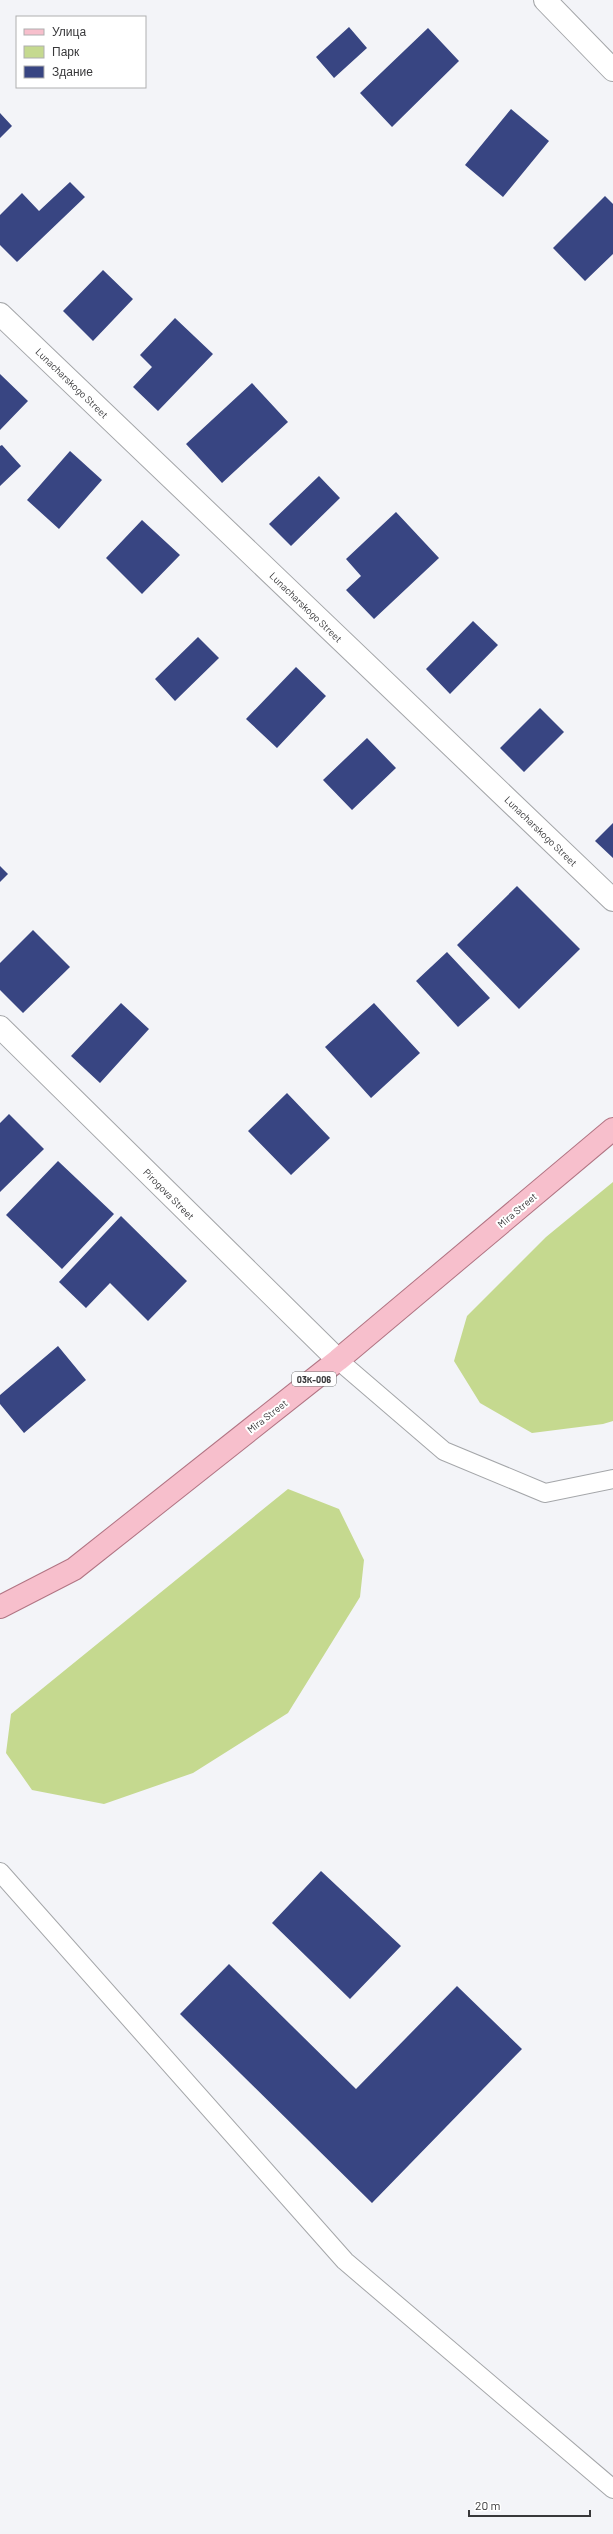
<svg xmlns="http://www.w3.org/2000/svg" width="613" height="2534" viewBox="0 0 613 2534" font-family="Barlow,sans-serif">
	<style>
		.green { fill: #c5d98f }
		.building { fill: #384582 }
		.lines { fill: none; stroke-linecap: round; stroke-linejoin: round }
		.service-casing { stroke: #a4a6a9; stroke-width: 20 }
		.minor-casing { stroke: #a4a6a9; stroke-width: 24 }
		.primary-casing { stroke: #b17483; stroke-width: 24 }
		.service { stroke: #fff; stroke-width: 18 }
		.minor { stroke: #fff; stroke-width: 22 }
		.primary { stroke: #f7bfcc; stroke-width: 22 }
		.labels { text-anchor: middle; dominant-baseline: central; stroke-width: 4; stroke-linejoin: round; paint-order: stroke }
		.shield { fill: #fff; stroke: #747475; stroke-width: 1 }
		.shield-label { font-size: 9px; font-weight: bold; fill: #38383a }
		.street-label { font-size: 10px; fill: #38383a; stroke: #fff }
	</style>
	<rect width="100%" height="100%" fill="#f3f4f8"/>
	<path class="green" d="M613,1182v239l-10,3 -71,9 -52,-30 -26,-42 13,-45 79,-79z
		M288,1489l51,20 25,51 -4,37 -72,116 -95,60 -89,31 -72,-14 -26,-37 5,-39z"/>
	<path class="building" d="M349,27l18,21 -33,30 -18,-21z
		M428,28l31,33 -67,66 -32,-34z
		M511,109l38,32 -46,56 -38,-32z
		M0,113l12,13 -12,12z
		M70,182l15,15 -68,65 -17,-17v-30l22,-22 17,18z
		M605,196l8,8v50l-28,27 -32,-33z
		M103,270l30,29 -40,42 -30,-30z
		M175,318l38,36 -55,57 -25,-24 19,-20 -12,-12z
		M0,374l28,27 -28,29z
		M252,383l36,39 -66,61 -36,-39z
		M2,445l19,21 -21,20v-40z
		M70,451l32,29 -43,49 -32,-29z
		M319,476l21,22 -49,48 -22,-22z
		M396,512l43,46 -65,61 -28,-29 15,-14 -15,-17z
		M142,520l38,35 -38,39 -36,-36z
		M473,621l25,24 -48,49 -24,-25z
		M198,637l21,21 -44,43 -20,-22z
		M296,667l30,29 -49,52 -31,-29z
		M540,708l24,24 -40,40 -24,-24z
		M367,738l29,30 -44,42 -29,-30z
		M613,823v35l-18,-17z
		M0,866l8,8 -8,8z
		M517,886l63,63 -61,60 -62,-64z
		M33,930l37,37 -47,46 -23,-23v-27z
		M447,952l43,46 -32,29 -42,-46z
		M121,1003l28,26 -49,54 -29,-27z
		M374,1003l46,50 -49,45 -46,-51z
		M287,1093l43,45 -39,37 -43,-44z
		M9,1114l35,35 -44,43v-69z
		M58,1161l56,53 -52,55 -56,-54z
		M121,1216l66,65 -39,40 -38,-38 -24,25 -27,-26z
		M58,1346l28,34 -62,53 -24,-29v-9z
		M321,1871l80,75 -51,53 -78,-76z
		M229,1964l127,125 101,-103 65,63 -150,154 -192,-189z"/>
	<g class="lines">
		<defs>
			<path id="service" d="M338,1360l106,91 101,42 68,-14
				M0,1872l345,389 268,228"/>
			<path id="minor" d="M545,0l68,70
				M0,314l613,586
				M0,1027l338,333"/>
			<path id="primary" d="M0,1607l74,-38 264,-209 275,-231"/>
		</defs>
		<use href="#service" class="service-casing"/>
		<use href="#minor" class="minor-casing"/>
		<use href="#primary" class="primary-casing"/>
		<use href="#service" class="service"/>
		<use href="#minor" class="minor"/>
		<use href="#primary" class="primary"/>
	</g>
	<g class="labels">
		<rect class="shield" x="292" y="1372" width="44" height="14" rx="3"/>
		<g class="shield-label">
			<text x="314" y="1379">03К-006</text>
		</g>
		<g class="street-label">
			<text transform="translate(72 383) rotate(44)">Lunacharskogo Street</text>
			<text transform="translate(306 607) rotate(44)">Lunacharskogo Street</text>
			<text transform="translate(541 831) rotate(44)">Lunacharskogo Street</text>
			<text transform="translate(169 1194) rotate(45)">Pirogova Street</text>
			<text transform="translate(517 1210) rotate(-40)">Mira Street</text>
			<text transform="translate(267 1416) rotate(-38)">Mira Street</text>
		</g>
	</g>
	<rect x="16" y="16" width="130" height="72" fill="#ffffff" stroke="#afafb0"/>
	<rect x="24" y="29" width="20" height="6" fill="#f7bfcc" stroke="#afafb0"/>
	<text x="52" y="36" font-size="12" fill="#38383a">Улица</text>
	<rect x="24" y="46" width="20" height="12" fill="#c5d98f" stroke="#afafb0"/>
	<text x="52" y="56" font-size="12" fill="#38383a">Парк</text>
	<rect x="24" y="66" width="20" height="12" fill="#384582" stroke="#afafb0"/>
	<text x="52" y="76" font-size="12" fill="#38383a">Здание</text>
	<path d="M469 2510v6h121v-6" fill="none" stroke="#38383a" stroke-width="2"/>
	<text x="475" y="2510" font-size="12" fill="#38383a" stroke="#ffffff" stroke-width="3" paint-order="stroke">20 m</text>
</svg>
